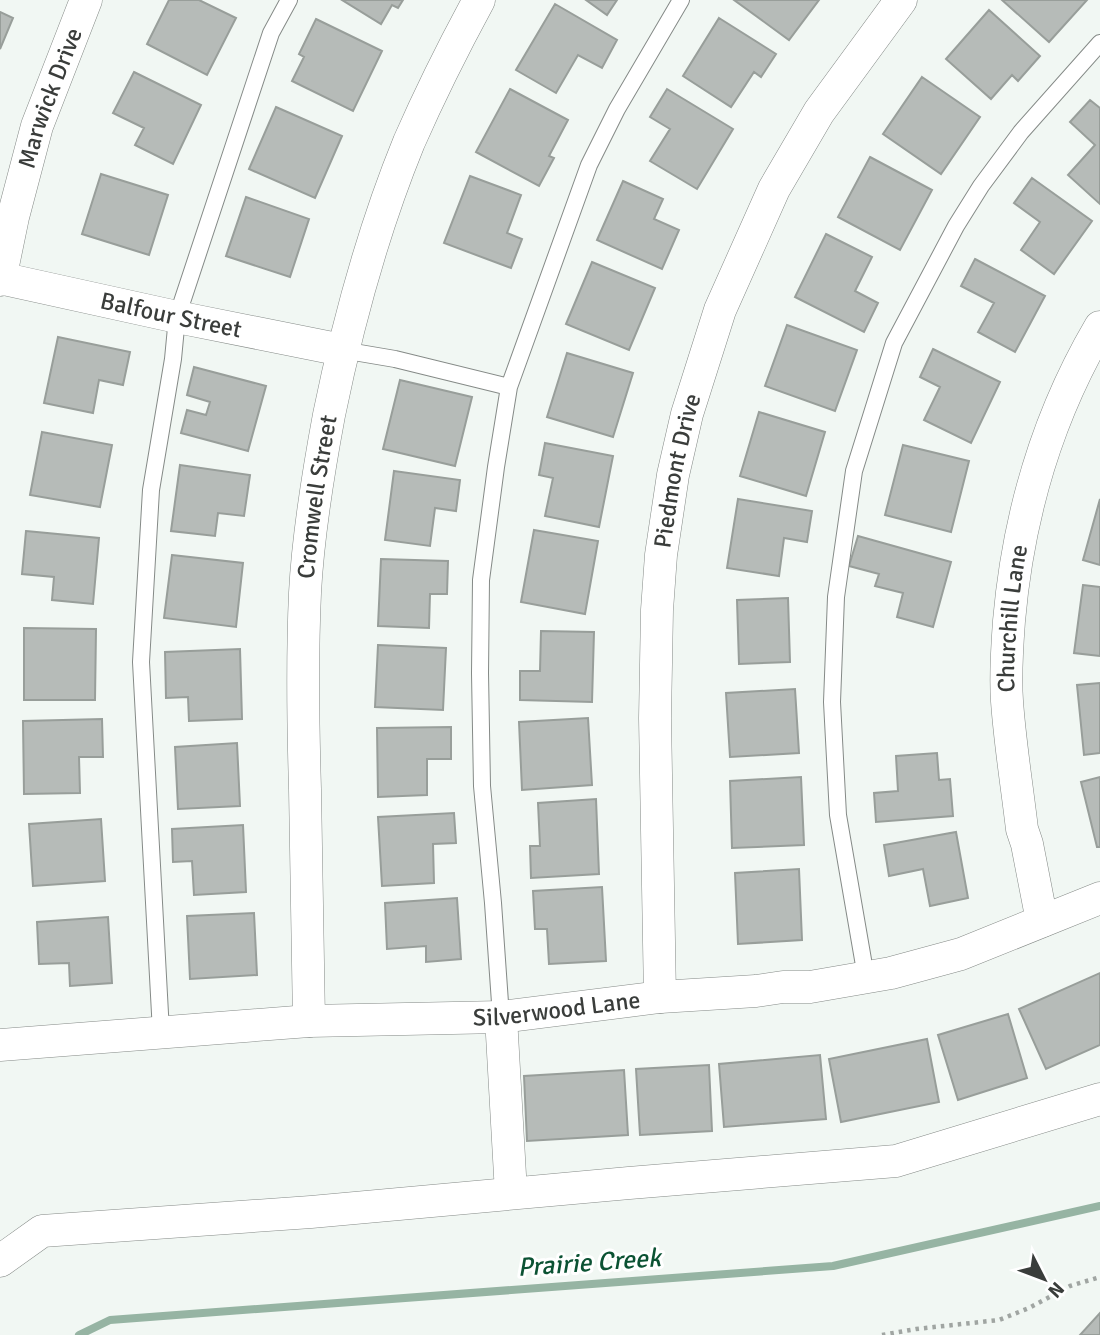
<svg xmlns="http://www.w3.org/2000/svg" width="1100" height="1335" viewBox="0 0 1100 1335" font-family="Signika,sans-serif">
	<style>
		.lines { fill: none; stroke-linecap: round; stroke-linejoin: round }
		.stream { stroke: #96b4a3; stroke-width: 8 }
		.building { fill: #b6bbb8; stroke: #989e9a; stroke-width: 2 }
		.service-casing { stroke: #858a87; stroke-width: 18 }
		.minor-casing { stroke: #858a87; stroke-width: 33 }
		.path { stroke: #a0a5a2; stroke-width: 4.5; stroke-dasharray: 3.5 5; stroke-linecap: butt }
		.service { stroke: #fff; stroke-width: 16 }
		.minor { stroke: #fff; stroke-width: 32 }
		.labels { text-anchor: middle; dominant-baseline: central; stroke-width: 6; stroke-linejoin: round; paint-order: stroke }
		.street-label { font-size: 24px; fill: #3a3d3b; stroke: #fff }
		.water-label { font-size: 26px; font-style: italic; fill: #0b5233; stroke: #fff }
	</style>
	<rect width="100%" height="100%" fill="#f1f7f3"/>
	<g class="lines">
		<path class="stream" d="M79,1335l31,-15 723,-54 267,-60"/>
	</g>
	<path class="building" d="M169,0h30l37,18 -29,57 -60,-31z
		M342,0h61l-5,8 -6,-3 -11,19z
		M586,0h31l-10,15z
		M734,0h85l-30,40z
		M1002,0h85l-38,42z
		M555,4l62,36 -15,28 -24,-13 -22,38 -40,-23z
		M989,10l51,46 -22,25 -6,-6 -21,24 -45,-40z
		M0,12l13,6 -13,31z
		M719,18l57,36 -15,23 -7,-5 -23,35 -48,-31z
		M316,19l66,32 -29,60 -61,-30 12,-24 -5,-3z
		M134,72l67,33 -28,59 -38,-19 9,-17 -31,-15z
		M922,77l58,40 -39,57 -58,-40z
		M510,89l58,31 -19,36 5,2 -15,28 -63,-34z
		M667,89l66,40 -36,60 -47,-28 20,-32 -20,-12z
		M1090,100l10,8v96l-32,-29 27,-30 -25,-23z
		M276,107l66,29 -27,62 -66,-29z
		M870,157l62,33 -32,60 -62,-33z
		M101,174l67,21 -19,60 -67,-21z
		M470,176l51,19 -14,38 15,6 -11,29 -67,-25z
		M1032,178l60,43 -38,53 -33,-24 19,-28 -26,-19z
		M623,181l40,18 -9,20 25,11 -17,39 -65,-29z
		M246,197l63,22 -19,58 -64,-21z
		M826,234l46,23 -17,34 23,12 -14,29 -69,-35z
		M975,259l70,37 -30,56 -37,-20 16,-29 -33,-17z
		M592,262l63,26 -26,62 -63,-26z
		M787,325l70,25 -22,61 -70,-25z
		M58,337l72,15 -7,33 -24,-5 -6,33 -49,-10z
		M933,349l67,33 -29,61 -47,-23 16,-33 -20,-10z
		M567,353l66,20 -20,64 -66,-20z
		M194,367l72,19 -18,65 -67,-18 6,-23 19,5 4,-13 -23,-7z
		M400,380l72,17 -17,69 -72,-17z
		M759,412l66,20 -19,64 -66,-20z
		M42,432l70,13 -12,62 -70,-12z
		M545,443l68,13 -14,71 -54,-11 8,-38 -14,-3z
		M903,445l66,16 -18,71 -66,-17z
		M180,465l70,10 -6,41 -26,-3 -3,23 -44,-5z
		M394,471l66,9 -4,31 -21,-3 -5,38 -45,-6z
		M738,499l74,12 -5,31 -23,-4 -5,38 -52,-8z
		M1100,499v66l-17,-5z
		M534,530l64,11 -13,73 -64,-12z
		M26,531l73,7 -6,66 -41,-4 2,-23 -32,-3z
		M858,536l93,26 -18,65 -36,-10 6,-24 -28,-7 4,-12 -30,-8z
		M172,555l71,8 -7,64 -72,-9z
		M381,559l67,2 -1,33h-17l-1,34 -51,-2z
		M1083,585l17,2v69l-26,-3z
		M788,598l2,64 -51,2 -2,-64z
		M24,628l72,1 -1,71h-71z
		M541,631l53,1 -2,70 -72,-2v-29h20z
		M378,645l68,3 -3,62 -68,-3z
		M240,649l2,70 -53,2 -1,-24 -22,1 -1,-46z
		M1100,683v70l-16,2 -7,-70z
		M795,689l4,64 -69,4 -4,-64z
		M588,718l4,67 -70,5 -3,-68z
		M102,719l1,38h-24l1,36 -56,1 -1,-73z
		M451,727v32h-24v36l-49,2 -1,-69z
		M237,743l3,63 -62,3 -3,-62z
		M937,753l2,27 11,-1 3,37 -77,6 -2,-29 24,-2 -2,-35z
		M801,777l3,68 -72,3 -2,-67z
		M1100,777v70h-3l-16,-65z
		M596,799l3,75 -68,4 -1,-32h10l-2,-43z
		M454,813l2,30 -23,1 1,39 -52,3 -4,-69z
		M101,819l4,62 -72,5 -4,-62z
		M243,825l3,67 -52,3 -2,-34 -19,1 -1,-33z
		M956,832l12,66 -38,8 -7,-37 -34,7 -5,-31z
		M799,869l3,71 -64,4 -3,-71z
		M602,887l4,74 -57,3 -2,-35h-12l-2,-38z
		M457,898l4,61 -35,3v-16l-39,3 -2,-46z
		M254,913l3,62 -67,4 -3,-63z
		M108,917l4,66 -42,3 -1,-23 -30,1 -2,-42z
		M1100,973v72l-54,24 -27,-60z
		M1008,1014l19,64 -69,22 -20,-65z
		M927,1039l12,63 -98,20 -12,-63z
		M820,1055l6,64 -102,8 -5,-63z
		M709,1065l3,66 -72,4 -4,-66z
		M624,1070l4,65 -101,6 -3,-65z
		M1100,1313v22h-20z"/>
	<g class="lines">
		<defs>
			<path id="service" d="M342,350l53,9 114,28
				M866,977l-28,-162 -6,-113 4,-105 18,-126 40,-128 62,-117 25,-40 40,-54 79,-89
				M501,1017l-8,-114 -11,-117 -2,-113 1,-93 15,-113 13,-80 80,-222 28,-56 64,-109
				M161,1032l-20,-370 10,-172 22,-131 4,-42 94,-284 18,-33"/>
			<g id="minor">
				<path id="s1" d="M0,278l177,39 165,33"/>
				<path id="s2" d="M0,280l13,-63 24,-91 49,-126"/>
				<path id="s3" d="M1042,921l-15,-77 -5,-15c-5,-43 -12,-85 -15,-128 -2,-27 0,-53 2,-80 9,-103 38,-204 91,-294"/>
				<path id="s4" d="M660,997l-5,-279 2,-108 4,-55 12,-80 14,-61 33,-104 54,-121 45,-77 82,-112"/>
				<path d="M501,1017l10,176"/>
				<path id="s5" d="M309,1021c-1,-78 -3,-155 -4,-232 -2,-65 -3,-131 0,-196 3,-59 13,-119 24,-178 19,-93 44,-185 80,-273 21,-48 45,-96 70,-142"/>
				<path id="s6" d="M0,1045l309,-24 192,-4 159,-20 96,-6 27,-4h27l81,-14 70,-19 139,-56"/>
				<path d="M0,1261l42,-30 269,-19 318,-29 267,-22 204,-62"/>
			</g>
		</defs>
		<use href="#service" class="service-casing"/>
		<use href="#minor" class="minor-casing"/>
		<path class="path" d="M882,1335l34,-6 83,-9 30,-12 41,-22 30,-9"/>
		<use href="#service" class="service"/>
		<use href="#minor" class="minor"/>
	</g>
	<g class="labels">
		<g class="street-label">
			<text stroke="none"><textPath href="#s2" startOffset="189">Marwick Drive</textPath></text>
			<text stroke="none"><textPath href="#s1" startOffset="175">Balfour Street</textPath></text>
			<text stroke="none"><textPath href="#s4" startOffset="528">Piedmont Drive</textPath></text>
			<text stroke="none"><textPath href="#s5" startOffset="525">Cromwell Street</textPath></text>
			<text stroke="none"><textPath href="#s3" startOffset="306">Churchill Lane</textPath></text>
			<text stroke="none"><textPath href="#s6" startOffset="558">Silverwood Lane</textPath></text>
		</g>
		<g class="water-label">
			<text transform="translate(589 1263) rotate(-4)">Prairie Creek</text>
		</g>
	</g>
	<g transform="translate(1044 1279) rotate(132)" stroke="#ffffff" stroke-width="5" paint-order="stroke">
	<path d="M0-5L12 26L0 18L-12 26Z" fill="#3a3d3b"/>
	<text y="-10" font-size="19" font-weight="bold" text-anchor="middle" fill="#3a3d3b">N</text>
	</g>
</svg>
